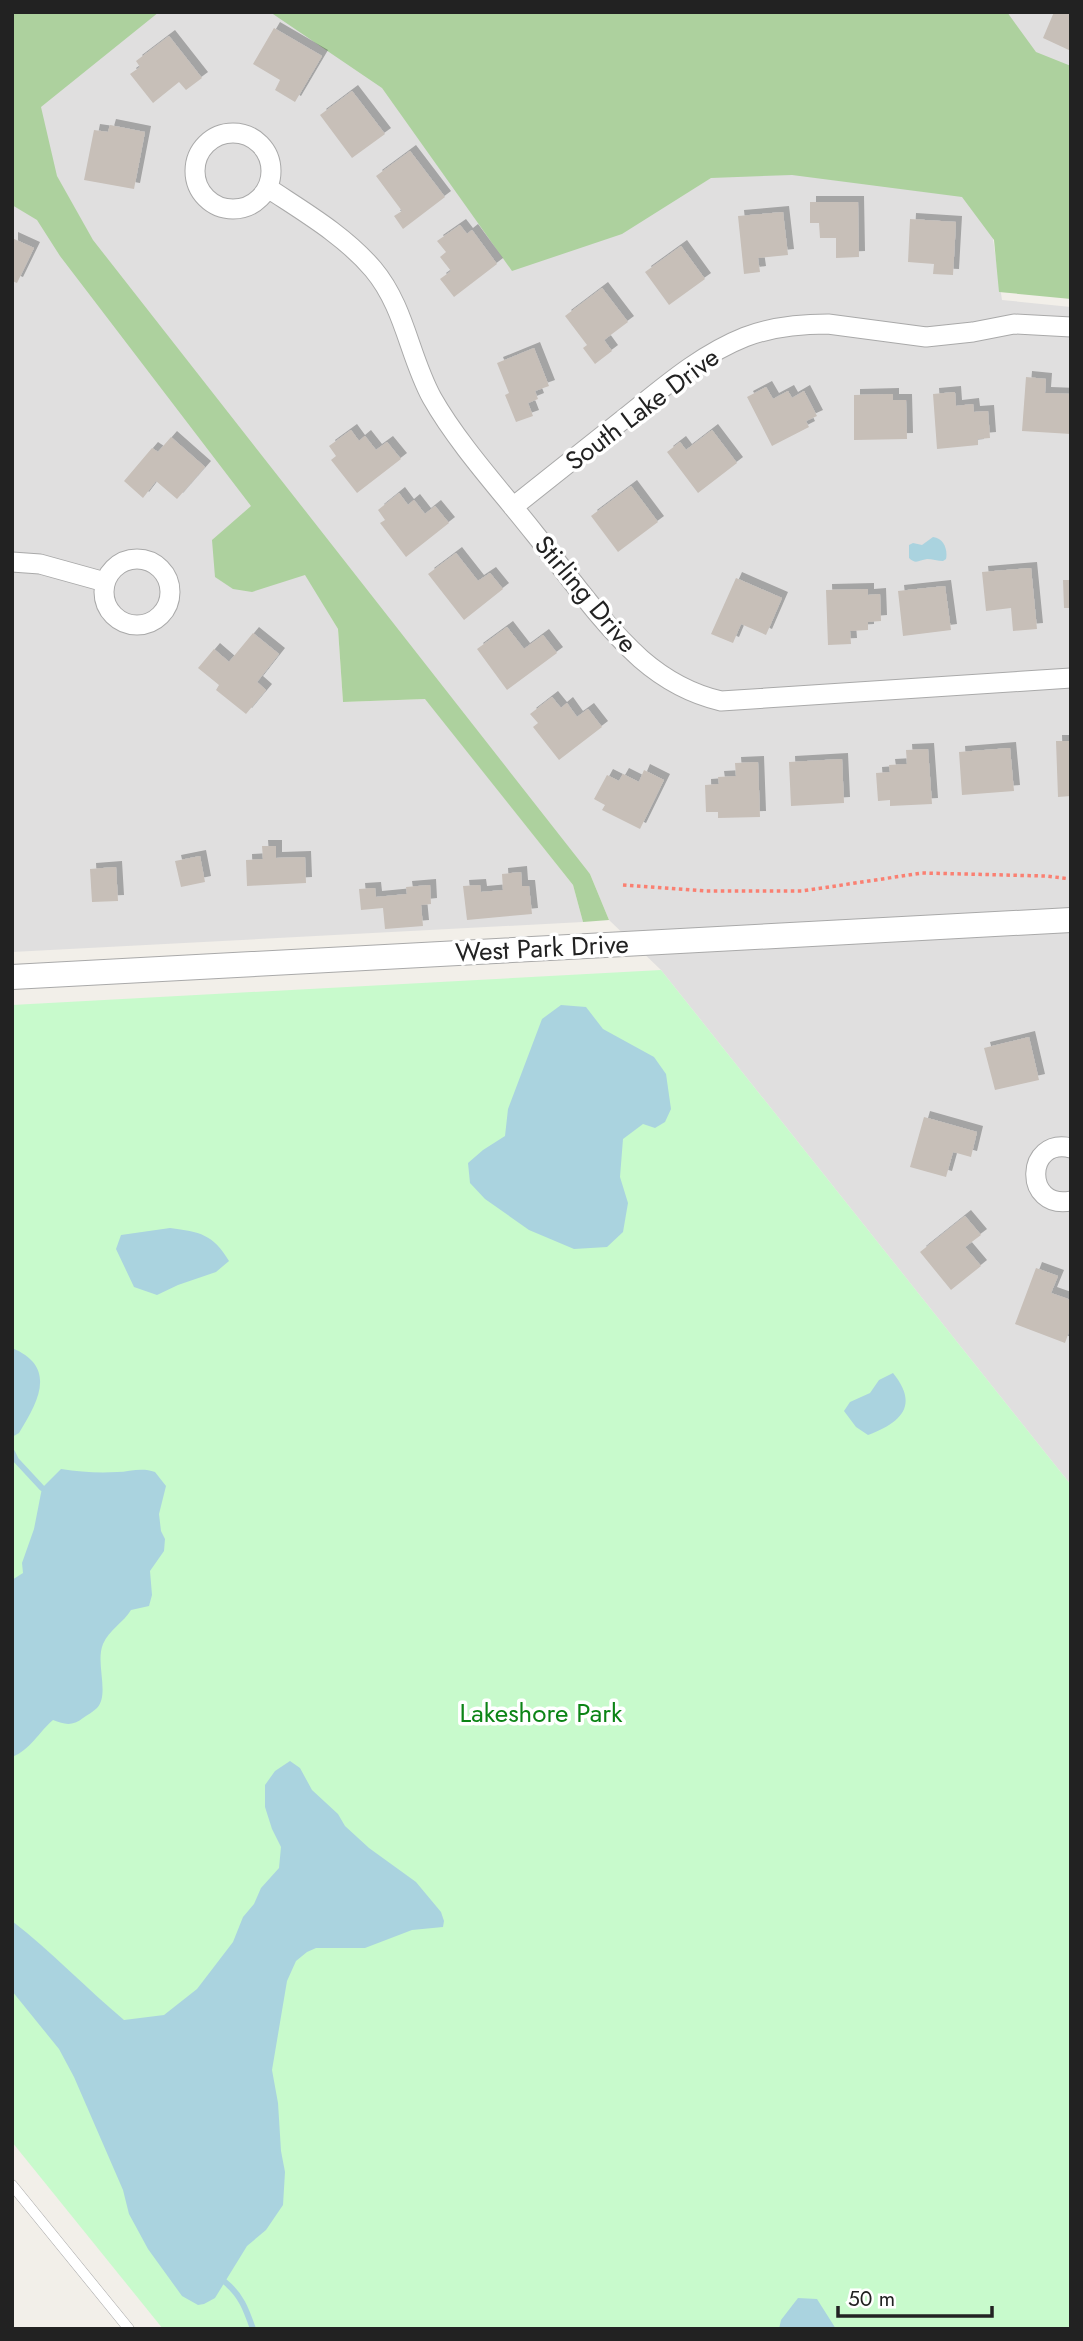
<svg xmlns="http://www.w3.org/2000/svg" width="1083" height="2341" viewBox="0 0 1083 2341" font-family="Jost,sans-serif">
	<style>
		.residential { fill: #e0dfdf; fill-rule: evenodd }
		.forest { fill: #add19e }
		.park { fill: #c8facc }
		.water { fill: #aad3df }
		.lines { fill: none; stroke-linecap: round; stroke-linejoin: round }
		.stream { stroke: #aad3df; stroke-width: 6 }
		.building { fill: #c7bfb8; filter: url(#shadow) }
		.service-casing { stroke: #a9a9a9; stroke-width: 11 }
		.minor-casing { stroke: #a9a9a9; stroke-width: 21 }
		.tertiary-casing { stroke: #a9a9a9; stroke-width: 26 }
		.path { stroke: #fa8072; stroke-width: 3.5; stroke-dasharray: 3.5 3.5; stroke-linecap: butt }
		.service { stroke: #fff; stroke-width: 10 }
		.minor { stroke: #fff; stroke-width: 19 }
		.tertiary { stroke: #fff; stroke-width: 24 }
		.labels { text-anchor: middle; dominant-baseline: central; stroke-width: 7; stroke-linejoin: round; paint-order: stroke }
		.street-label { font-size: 26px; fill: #222; stroke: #fff }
		.park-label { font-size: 26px; fill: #0c8416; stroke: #fff }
	</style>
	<defs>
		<filter id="shadow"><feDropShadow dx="6" dy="-6" stdDeviation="0" flood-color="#0004"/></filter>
	</defs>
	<rect width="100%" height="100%" fill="#f2efe9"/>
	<path class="residential" d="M45,12h328l606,133 23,155 69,7v1178l-410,-515 -52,-50 -19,-46 -157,-166 140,177 10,37 -571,30v-912zM308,578l116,121 -81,3 -5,-73z
		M972,12h99v74z"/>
	<path class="forest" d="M12,12h147l-118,95 16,69 36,64 497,634 19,46 -26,2 -10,-37 -148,-186 -82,3 -5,-73 -33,-54 -53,17 -19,-3 -18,-12 -3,-37 39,-34 -191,-250 -23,-36 -25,-15z
		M270,12h737l29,40 35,14v233l-72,-7 -5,-52 -32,-43 -170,-22 -81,3 -89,56 -110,37 -130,-183z"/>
	<path class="park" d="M661,970l410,515v844h-908l-151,-187v-1137z"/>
	<path class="water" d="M933,537c11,1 15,13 13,22l-3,2c-5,0 -11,-2 -16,-2 -8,1 -11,6 -18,-1v-13l4,-2 9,2z
		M561,1005l25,2 17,22 51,28 12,17 5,35 -6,13 -10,6 -12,-4 -20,15 -3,38 8,26 -5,29 -16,15 -33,2 -45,-19 -44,-31 -15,-16 -2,-20 15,-13 22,-14 3,-27 34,-90z
		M170,1228c30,4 43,6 59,33l-13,11 -38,13 -21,10 -23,-8 -18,-38 5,-14z
		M12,1348c46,19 26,54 7,85l-7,4z
		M893,1373c26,32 9,49 -25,62l-12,-8 -12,-16 6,-9 20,-9 9,-13z
		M61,1469c19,3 37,4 56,3 13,0 24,-5 38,0l11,14 -7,28 2,17 4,8 -1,12 -14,20 2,24 -3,11 -18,4c-7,12 -22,20 -28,34 -8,19 7,50 -6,64 -4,4 -10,7 -14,10 -10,8 -18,7 -30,2 -14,12 -23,30 -41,37v-177l11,-7 -1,-10 12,-34 8,-41z
		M290,1761l10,7 12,22 26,24 7,12 24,22 47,34 25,30 3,9 -1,6 -31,3 -47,18h-49l-9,4 -11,9 -9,20 -15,89 6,33 3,48 4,21 -2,33 -17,25 -19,16 -32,52 -11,6 -6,1 -16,-9 -34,-47 -19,-35 -6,-24 -49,-113 -15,-28 -47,-58v-70c40,31 74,67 112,99l40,-5 33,-26 36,-47 10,-25 11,-13 7,-16 18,-20 2,-21 -9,-18 -7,-22v-22l10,-14z
		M798,2298l19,1 19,30h-57l2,-9z"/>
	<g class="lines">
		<path class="stream" d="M12,1452l4,8 26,28
			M225,2282c16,13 21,27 28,47"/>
	</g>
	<path class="building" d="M1054,12h17v39l-28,-13z
		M274,28l48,28 -27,46 -20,-12 5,-10 -27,-16z
		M169,36l33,42 -16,12 -7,-8 -26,21 -23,-29 10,-7 -4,-6z
		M352,91l33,43 -33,24 -32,-43z
		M110,125l35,7 -11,57 -50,-9 10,-50 14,2z
		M410,151l35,46 -42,32 -9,-13 8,-5 -26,-35z
		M810,202h48l1,55 -23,1v-20h-16l-1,-15h-9z
		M783,212l5,43 -30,3 2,14 -16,2 -6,-58z
		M910,219l46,3 -3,53 -20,-1 1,-10 -26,-2z
		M460,225l7,9 5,-4 25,34 -43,33 -14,-18 11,-8 -11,-14 6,-5 -9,-11z
		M12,238l22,10 -17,35 -5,-2z
		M681,246l24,33 -36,26 -24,-33z
		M602,288l26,34 -24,18 8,11 -17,13 -12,-16 4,-3 -22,-29z
		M534,348l15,38 -14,5 3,8 -10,4 5,13 -17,6 -11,-27 4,-2 -12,-30z
		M1026,377l20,2 -1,14 26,1v40l-49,-3z
		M766,387l7,12 15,-8 4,7 12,-7 13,25 -11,5 3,6 -37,19 -25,-49z
		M955,392l1,14 17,-2 1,8 14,-1 2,27 -12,1v6l-41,4 -4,-55z
		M893,394v6h13l1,39 -53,1v-45z
		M351,430l8,11 6,-5 11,14 11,-8 14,17 -44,34 -26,-33 5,-4 -7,-10z
		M712,430l25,33 -39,30 -31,-41 13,-10 6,8z
		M171,437l34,30 -28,32 -21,-18 -13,17 -19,-17 28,-33 6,4z
		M631,486l27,36 -40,30 -27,-36z
		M399,493l9,12 6,-5 11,14 10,-8 14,17 -43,34 -26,-34 5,-3 -7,-10z
		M456,553l22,28 12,-8 13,16 -39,31 -36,-46z
		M1031,568l6,61 -24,2 -2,-23 -25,3 -4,-39z
		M736,578l46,20 -16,37 -25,-11 -8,19 -22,-9z
		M1063,580h8v28h-7z
		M945,586l6,44 -48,6 -5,-45z
		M868,589v6l12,-1 1,27 -13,1v8l-18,1 1,13 -23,1 -2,-55z
		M507,627l17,22 19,-14 14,18 -50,37 -30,-41z
		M253,633l26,21 -22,28 9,8 -20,24 -30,-24 3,-5 -21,-17 16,-19 15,13z
		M552,697l9,11 6,-5 10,14 11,-8 14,18 -43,33 -26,-33 5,-4 -8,-9z
		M1056,741h15v55l-13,1z
		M1010,748l4,43 -52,4 -3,-43z
		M928,749l4,55 -42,2v-6l-12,1 -2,-28 14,-1 -1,-7 18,-1 -1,-14z
		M842,759l2,44 -53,3 -2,-44z
		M758,762l2,55 -42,1v-6h-12l-1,-27 14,-1 -1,-7 18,-1 -1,-13z
		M644,770l20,10 -24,49 -38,-19 3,-5 -11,-6 13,-24 12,6 4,-7 16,8z
		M262,846h14v12l29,-1 1,26 -59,3 -1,-26 17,-1z
		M200,856l5,26 -24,5 -6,-26z
		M116,867l2,34 -26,1 -2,-33z
		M521,872l1,14h7l3,28 -65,6 -4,-34 17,-1 1,7 22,-2 -1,-16z
		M430,885l1,19 -10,1 2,21 -38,3 -2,-21 -22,2 -2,-21 16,-1 1,9 31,-3 -1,-7z
		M1029,1037l10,43 -44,10 -11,-42z
		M924,1117l53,15 -6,25 -18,-5 -7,25 -36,-10z
		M965,1216l16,19 -16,12 16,19 -30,24 -31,-38z
		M1036,1268l22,8 -7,17 20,7v26l-6,17 -50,-19z"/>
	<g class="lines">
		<defs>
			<path id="service" d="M12,2185l117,144"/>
			<path id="minor" d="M195 171a38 38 0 1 1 76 0a38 38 0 1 1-76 0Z
				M268,188c36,24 76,47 105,81 32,38 36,87 59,129 26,46 70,94 103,136 34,42 66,89 106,125 23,20 50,35 80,42l350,-23
				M513,507c39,-31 78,-62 117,-93 36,-29 72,-60 115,-77 26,-10 55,-13 83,-13l98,13 47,-5 41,-8 57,3
				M104 592a33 33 0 1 1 66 0a33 33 0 1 1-66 0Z
				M12,562l28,2 65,18
				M1071,1148c-46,-11 -48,62 0,53"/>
			<path id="tertiary" d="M12,977l1059,-57"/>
		</defs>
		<use href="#service" class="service-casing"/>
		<use href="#minor" class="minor-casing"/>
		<use href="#tertiary" class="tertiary-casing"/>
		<path class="path" d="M623,885l83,6h96l120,-18 124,3 25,3"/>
		<use href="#service" class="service"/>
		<use href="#minor" class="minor"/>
		<use href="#tertiary" class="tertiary"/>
	</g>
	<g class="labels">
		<g class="street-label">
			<text transform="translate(642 409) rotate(-37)">South Lake Drive</text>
			<text transform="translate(586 594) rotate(50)">Stirling Drive</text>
			<text transform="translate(542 948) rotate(-3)">West Park Drive</text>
		</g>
		<g class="park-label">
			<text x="541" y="1713">Lakeshore Park</text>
		</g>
	</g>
	<rect width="1083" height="2341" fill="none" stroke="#222222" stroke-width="28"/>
	<path d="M838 2306v10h154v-10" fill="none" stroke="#222222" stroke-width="3.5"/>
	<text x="848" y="2306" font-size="21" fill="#222222" stroke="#ffffff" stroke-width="5" paint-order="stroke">50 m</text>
</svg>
